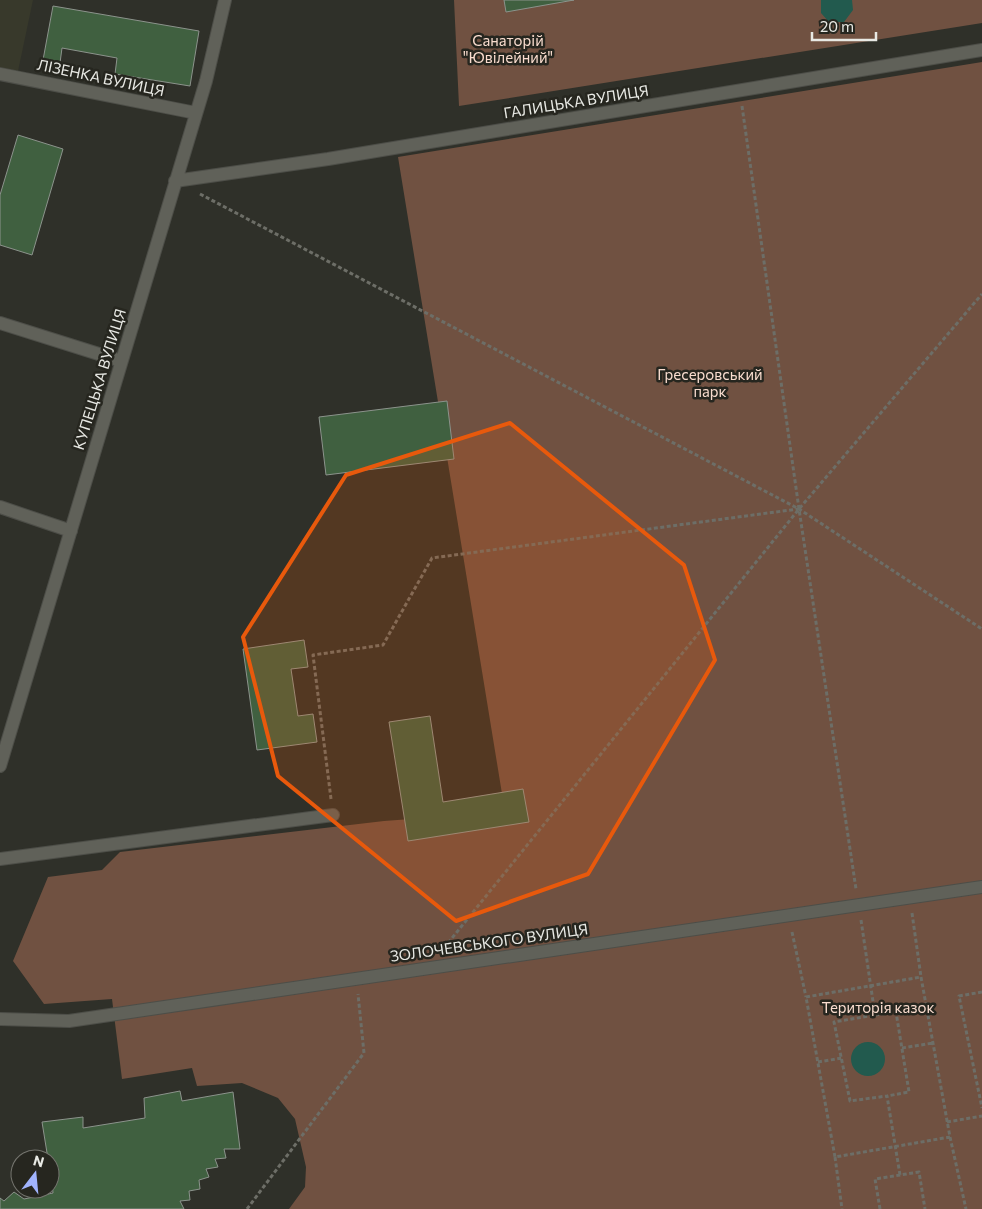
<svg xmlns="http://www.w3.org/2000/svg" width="982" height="1209" viewBox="0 0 982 1209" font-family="Commissioner,sans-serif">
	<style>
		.built { fill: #38392b }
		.green { fill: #705141 }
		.water { fill: #225a4e }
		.building { fill: #406040; stroke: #8c938c }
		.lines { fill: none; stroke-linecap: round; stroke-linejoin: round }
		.lane-casing { stroke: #4d4e48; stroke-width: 14 }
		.street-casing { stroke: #4d4e48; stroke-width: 14 }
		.path { stroke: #6d6e67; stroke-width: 3; stroke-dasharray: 4 2.5; stroke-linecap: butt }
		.lane { stroke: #606159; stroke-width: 12 }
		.street { stroke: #606159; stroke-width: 12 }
		.marked { fill: #e8590c; fill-opacity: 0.2; stroke: #e8590c; stroke-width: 4; stroke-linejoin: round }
		.labels { text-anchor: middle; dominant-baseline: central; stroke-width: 5; stroke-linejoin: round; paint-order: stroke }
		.park-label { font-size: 15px; fill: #f9dcce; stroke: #26261f }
		.street-label { font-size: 15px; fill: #e8e9e4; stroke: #26261f }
	</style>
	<rect width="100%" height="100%" fill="#2f3029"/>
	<path class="built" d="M0,0h33l-16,76 -17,-4z"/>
	<path class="green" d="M454,0h528v23l-523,83z
		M982,62v1147h-693l16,-22 1,-20 -11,-48 -17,-21 -36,-15 -45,3 -5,-18 -70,11 -10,-80 -68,5 -31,-43 35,-84 54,-7 18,-18 264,-31 121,-9 -107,-655z"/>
	<path class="water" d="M821,0h31l1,10 -9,12h-15l-8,-9z
		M851 1059a17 17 0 1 1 34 0a17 17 0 1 1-34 0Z"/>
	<path class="building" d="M504,0h70l-68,12z
		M53,6l146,25 -9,55 -75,-12 2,-16 -55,-10 -2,15 -17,-3z
		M18,135l45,14 -31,106 -32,-10v-50z
		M447,401l7,58 -128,16 -7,-58z
		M304,640l4,27 -17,2 7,47 15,-2 4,28 -60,8 -14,-101z
		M430,716l13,86 80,-13 6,33 -121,19 -19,-119z
		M180,1091l2,10 51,-9 7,57h-16l2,9 -11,1 3,8 -12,2 3,8 -10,3 1,9 -11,2 1,9 -10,1 4,8h-184v-11l4,3 10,-9 10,7 29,-6 -3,-34h-2l-6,-37 41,-5v11l62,-10 -1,-20z"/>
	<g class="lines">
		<defs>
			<path id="lane" d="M0,323l121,38
				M0,859l333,-44"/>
			<path id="street" d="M0,74l196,39
				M175,181l153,-22 654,-109
				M0,507l71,24
				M0,766l206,-685 19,-81
				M0,1019l69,2 913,-134"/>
		</defs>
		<use href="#lane" class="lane-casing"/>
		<use href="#street" class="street-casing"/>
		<path class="path" d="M742,106l57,403 57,380
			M200,194l599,315 183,120
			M331,799l-18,-144 70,-10 49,-87 366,-49
			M912,913l9,64
			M861,920l14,95 -41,7 16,79 37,-5 13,79
			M792,932l14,65
			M444,948l355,-439 183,-215
			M921,977l29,160 -115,20 -29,-160z
			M982,992l-23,4 23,112
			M875,1015l21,-3 13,80 -22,4
			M902,1048l31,-5
			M818,1062l24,-4
			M947,1122l35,-6
			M950,1137l16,72
			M835,1157l7,52
			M247,1209l117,-156 -6,-59
			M880,1209l-5,-30 44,-7 6,37"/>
		<use href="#lane" class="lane"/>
		<use href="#street" class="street"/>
	</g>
	<path class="marked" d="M510,423l174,142 31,95 -127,214 -132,47 -178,-145 -35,-139 103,-162z"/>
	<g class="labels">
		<g class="park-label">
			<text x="508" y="40">Санаторій<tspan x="508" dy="17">"Ювілейний"</tspan></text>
			<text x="710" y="374">Гресеровський<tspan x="710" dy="17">парк</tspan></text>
			<text x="878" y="1007">Територія казок</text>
		</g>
		<g class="street-label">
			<text transform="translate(101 77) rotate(12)">ЛІЗЕНКА ВУЛИЦЯ</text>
			<text transform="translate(576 101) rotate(-9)">ГАЛИЦЬКА ВУЛИЦЯ</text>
			<text transform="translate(99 379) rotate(-73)">КУПЕЦЬКА ВУЛИЦЯ</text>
			<text transform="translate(489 942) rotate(-8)">ЗОЛОЧЕВСЬКОГО ВУЛИЦЯ</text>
		</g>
	</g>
	<g transform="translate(35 1174) rotate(16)"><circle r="24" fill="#26261f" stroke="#74746e"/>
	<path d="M0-4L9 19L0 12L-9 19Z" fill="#a0b3fd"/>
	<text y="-8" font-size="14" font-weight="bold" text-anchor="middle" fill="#e8e9e4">N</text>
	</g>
	<path d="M812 32v8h64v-8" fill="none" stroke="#e8e9e4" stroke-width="2.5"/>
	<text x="820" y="32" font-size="15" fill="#e8e9e4" stroke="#26261f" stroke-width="4" paint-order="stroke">20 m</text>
</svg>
